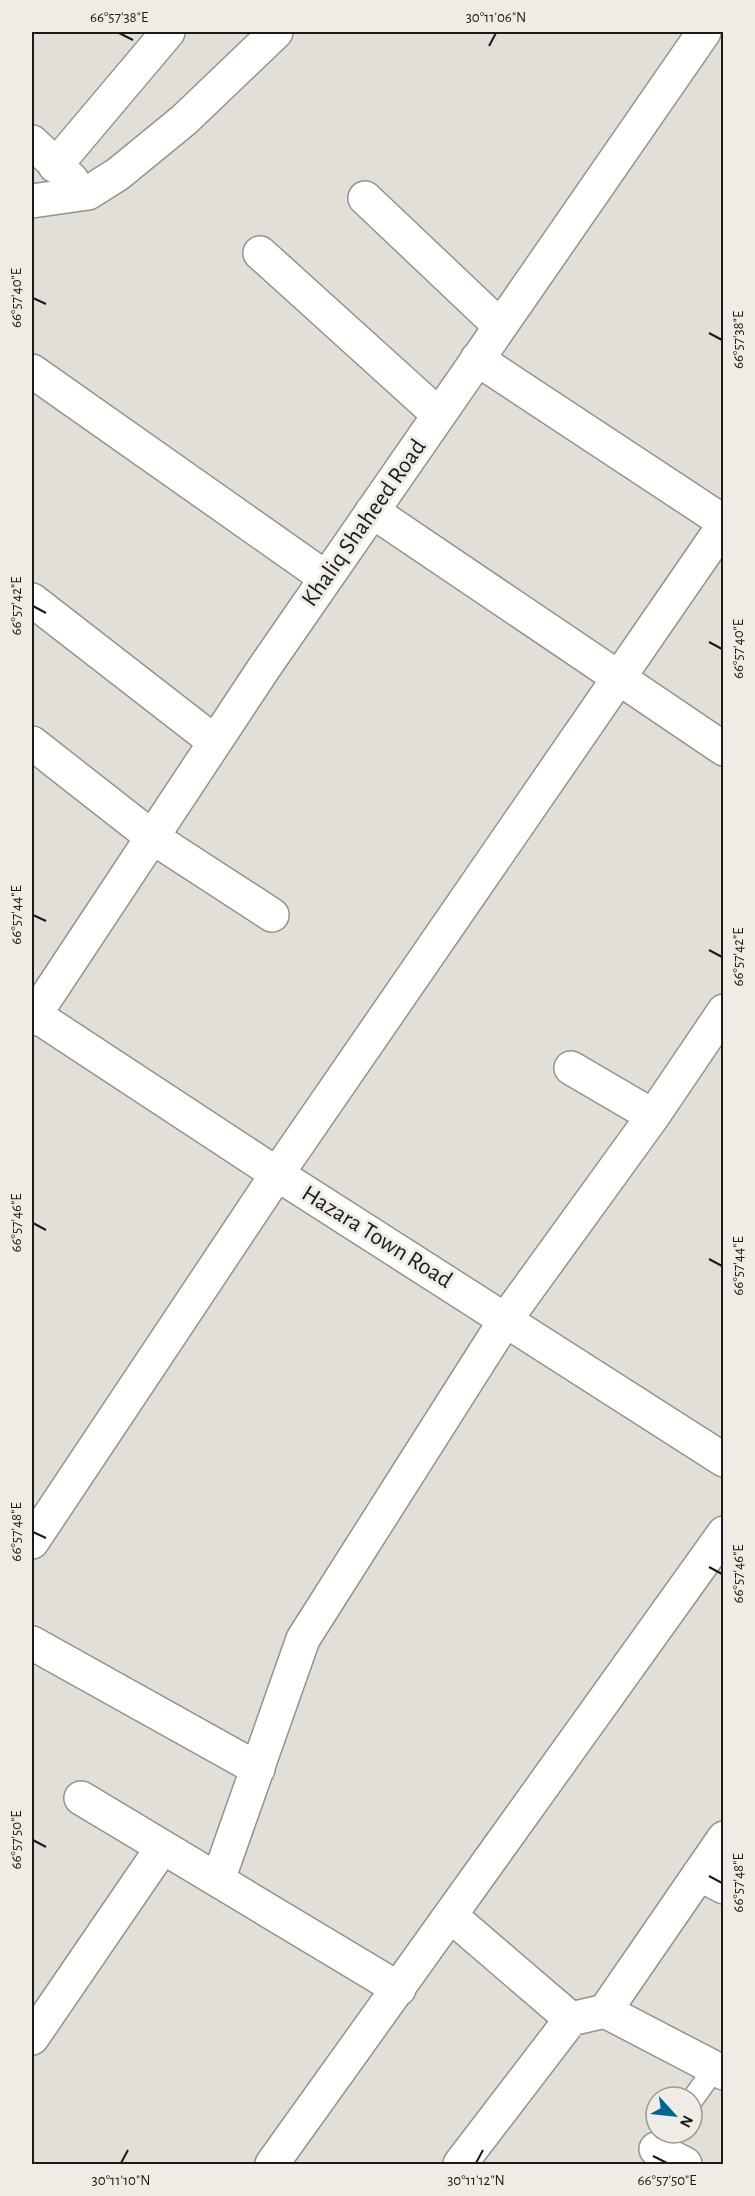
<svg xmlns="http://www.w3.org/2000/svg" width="755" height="2196" viewBox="0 0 755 2196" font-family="'Alegreya Sans',sans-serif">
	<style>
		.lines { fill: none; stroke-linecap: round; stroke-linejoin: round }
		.lane-casing { stroke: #95928c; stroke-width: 24 }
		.street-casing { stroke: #95928c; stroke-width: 36 }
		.lane { stroke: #fff; stroke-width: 21 }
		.street { stroke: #fff; stroke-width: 33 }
		.ticks { fill: none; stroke: #1b1a18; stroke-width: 2 }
		.labels { text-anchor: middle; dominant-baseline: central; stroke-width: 6; stroke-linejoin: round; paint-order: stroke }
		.street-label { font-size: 24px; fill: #1b1a18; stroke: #efece5 }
		.neatline { fill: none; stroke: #1b1a18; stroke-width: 2 }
		.ticks-label { font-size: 15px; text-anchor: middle; fill: #1b1a18 }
	</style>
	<rect width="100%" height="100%" fill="#e2dfd8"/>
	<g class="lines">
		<defs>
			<path id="lane" d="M692,2100l23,-32"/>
			<path id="street" d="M32,142l40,38
				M55,166l113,-134
				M365,198l135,128
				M32,201l56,-8 30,-19 66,-54 92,-88
				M260,253l179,162
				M477,359l247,163
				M32,371l294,207
				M372,511l352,238
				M32,600l183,142
				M32,743l120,94 120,78
				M32,1013l245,161 447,286
				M32,1019l232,-351 440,-636
				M571,1068l82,48
				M32,1542l245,-368 447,-649
				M32,1643l226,126
				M81,1798l318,191
				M699,1874l25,13
				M218,1880l85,-241 203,-320 147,-203 71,-105
				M451,1916l120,103 34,-8 119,62
				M605,2011l119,-173
				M32,2038l130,-190
				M656,2149l29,15
				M272,2164l452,-631
				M460,2164l111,-145"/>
		</defs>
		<use href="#lane" class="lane-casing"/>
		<use href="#street" class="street-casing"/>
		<use href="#lane" class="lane"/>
		<use href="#street" class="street"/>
	</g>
	<path class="ticks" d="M119,33l14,7M489,46l7,-13M33,298l13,6M709,333l13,7M33,606l13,7M709,642l13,7M33,915l13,6M709,950l13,7M33,1223l13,7M709,1259l13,7M33,1532l13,6M709,1567l13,7M33,1840l13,7M709,1876l13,7M653,2156l14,7M121,2163l7,-13M476,2163l7,-13"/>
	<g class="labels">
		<g class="street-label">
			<text transform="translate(364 523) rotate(-55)">Khaliq Shaheed Road</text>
			<text transform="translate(377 1237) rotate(32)">Hazara Town Road</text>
		</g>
	</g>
	<rect width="755" height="2196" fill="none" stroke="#efece5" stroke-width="66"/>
	<g transform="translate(674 2115) rotate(117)"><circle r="28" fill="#efece5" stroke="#9a9893" stroke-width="1.5"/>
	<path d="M0-4.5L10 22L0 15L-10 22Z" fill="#006795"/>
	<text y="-9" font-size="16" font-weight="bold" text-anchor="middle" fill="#1b1a18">N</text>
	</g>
	<rect x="33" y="33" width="689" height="2130" class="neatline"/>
	<g class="ticks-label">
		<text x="119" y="22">66°57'38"E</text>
		<text x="496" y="22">30°11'06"N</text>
		<text transform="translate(16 298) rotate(-90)" y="5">66°57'40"E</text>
		<text transform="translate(738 340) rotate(-90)" y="5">66°57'38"E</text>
		<text transform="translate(16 606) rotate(-90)" y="5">66°57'42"E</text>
		<text transform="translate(738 649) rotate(-90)" y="5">66°57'40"E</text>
		<text transform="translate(16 915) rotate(-90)" y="5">66°57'44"E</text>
		<text transform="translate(738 957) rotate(-90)" y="5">66°57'42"E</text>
		<text transform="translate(16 1223) rotate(-90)" y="5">66°57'46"E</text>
		<text transform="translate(738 1266) rotate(-90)" y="5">66°57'44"E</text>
		<text transform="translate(16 1532) rotate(-90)" y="5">66°57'48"E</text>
		<text transform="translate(738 1574) rotate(-90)" y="5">66°57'46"E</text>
		<text transform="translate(16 1840) rotate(-90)" y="5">66°57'50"E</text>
		<text transform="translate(738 1883) rotate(-90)" y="5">66°57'48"E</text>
		<text x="121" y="2185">30°11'10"N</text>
		<text x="476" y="2185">30°11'12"N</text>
		<text x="667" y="2185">66°57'50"E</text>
	</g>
</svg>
